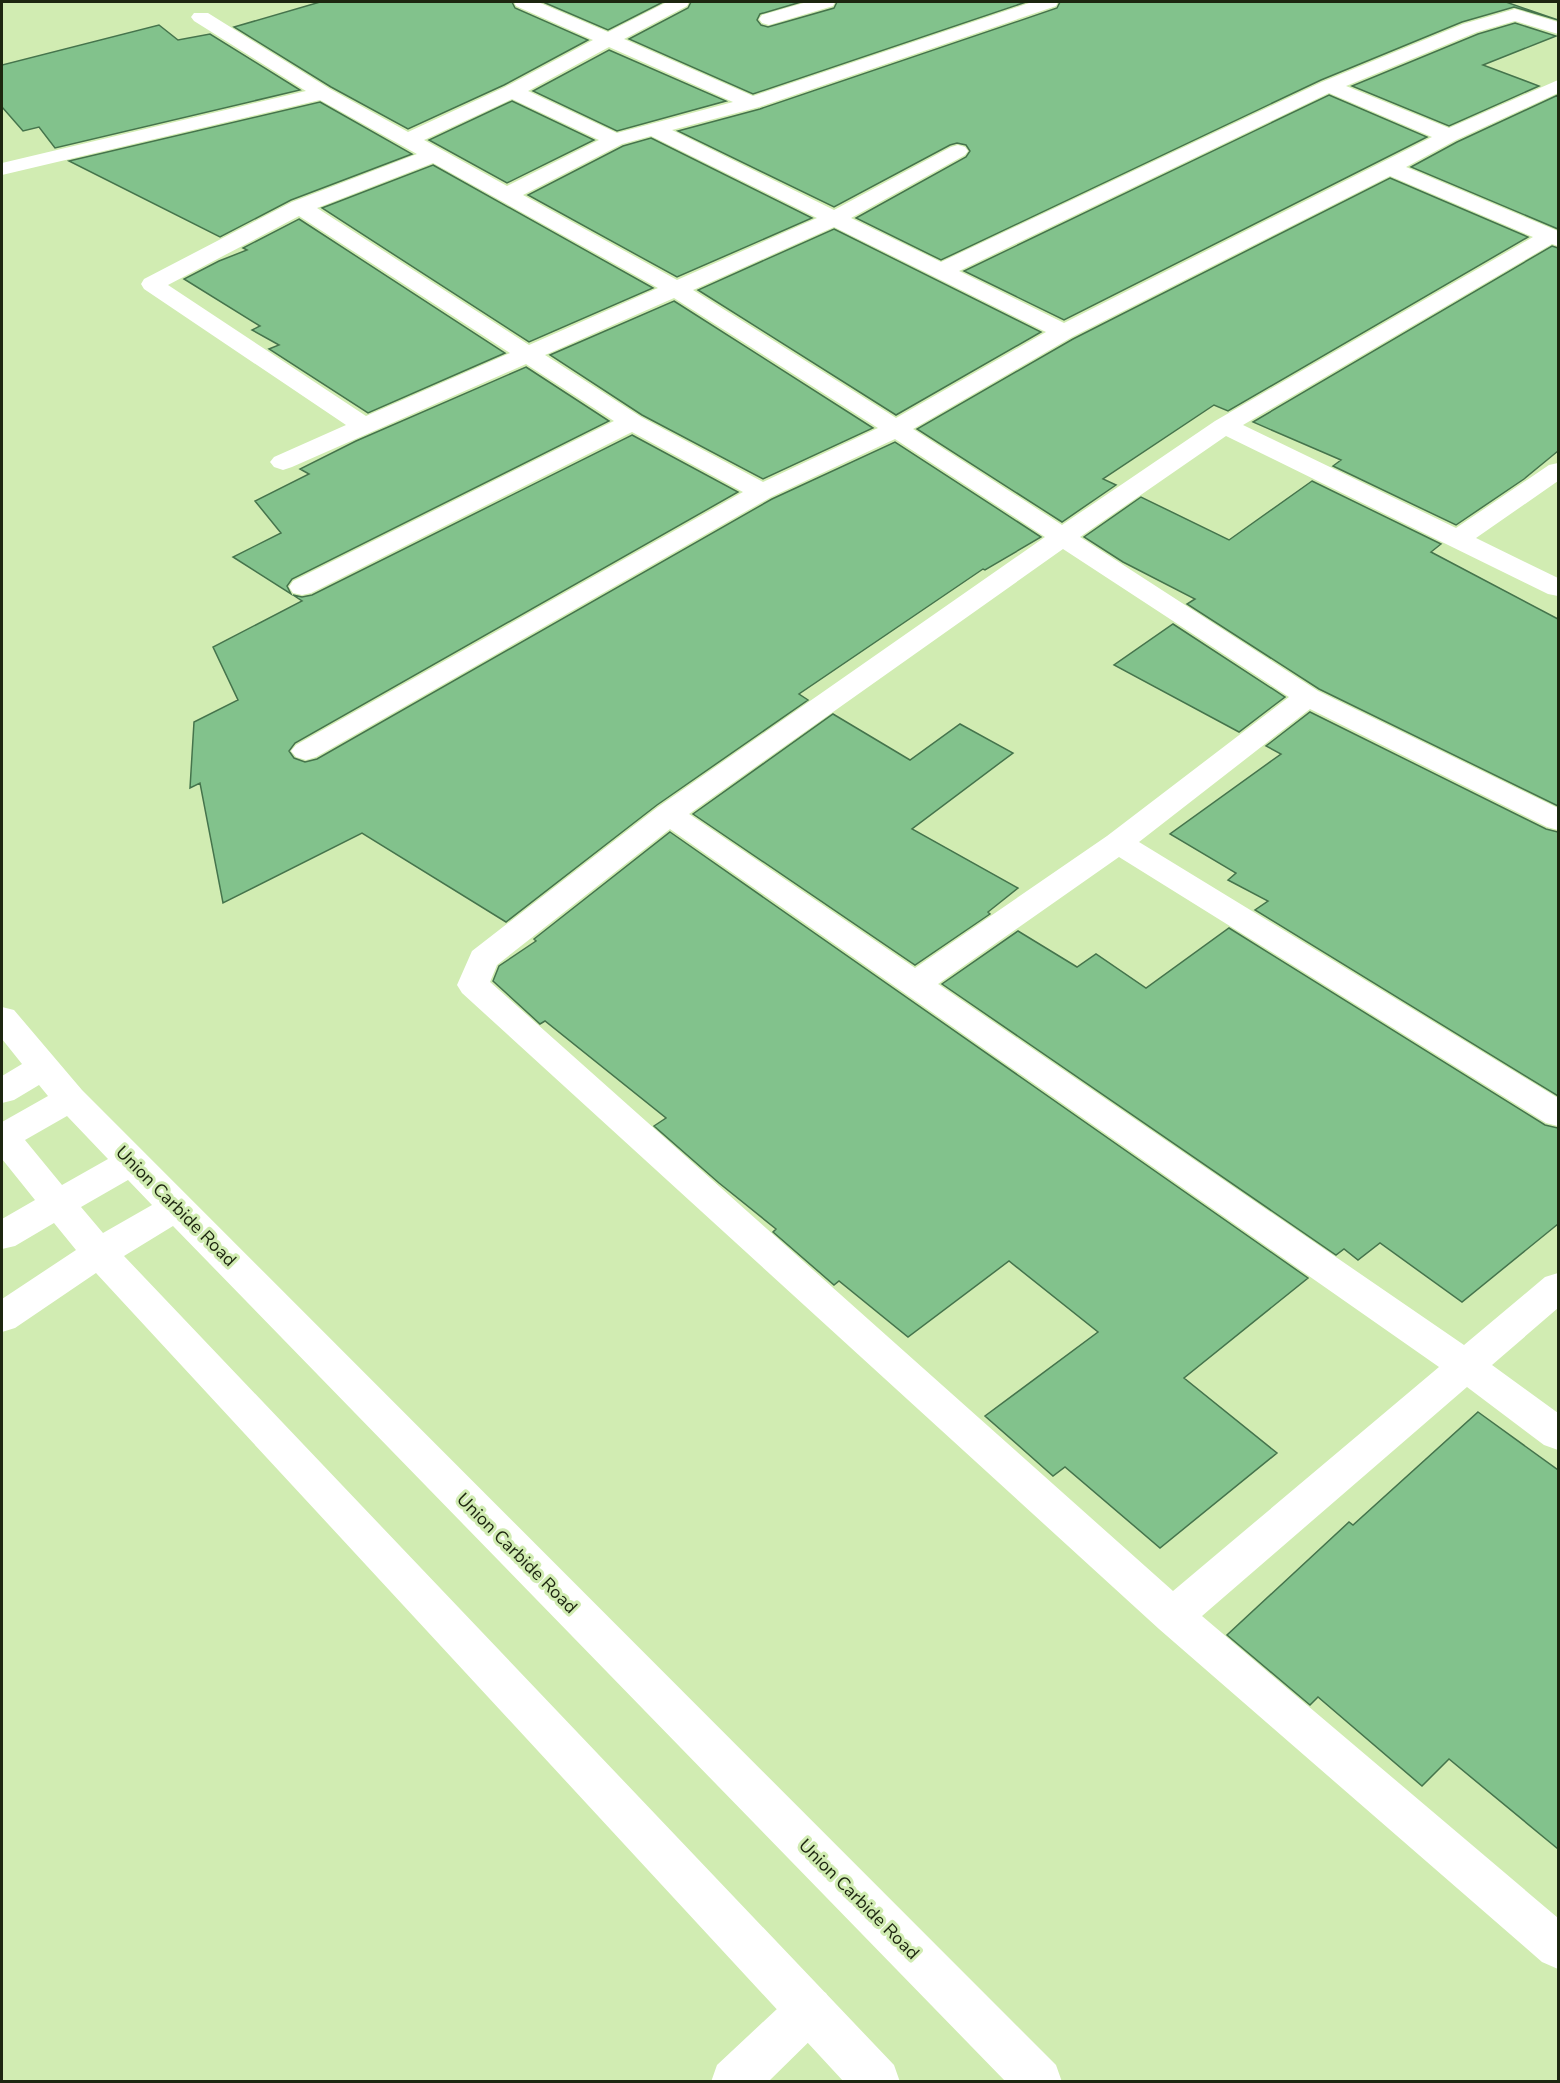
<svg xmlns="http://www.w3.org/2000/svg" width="1560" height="2083" viewBox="0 0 1560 2083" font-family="'Nunito Sans',sans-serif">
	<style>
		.building { fill: #82c28c; stroke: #45744c; stroke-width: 1.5 }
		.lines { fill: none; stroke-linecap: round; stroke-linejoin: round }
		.minor { fill: #fff; fill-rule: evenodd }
		.tertiary { fill: #fff; fill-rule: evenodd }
		.labels { text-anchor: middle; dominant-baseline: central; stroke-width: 6; stroke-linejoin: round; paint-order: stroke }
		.near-street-label { font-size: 18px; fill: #1d2610; stroke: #d1ecb2 }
	</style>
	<rect width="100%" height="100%" fill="#d1ecb2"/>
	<path class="building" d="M320,2h192l3,6 73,32 -84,45 -96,44 -77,-42 -97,-60z
		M543,2h120l-55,28z
		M691,2h110l-41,12 -3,6 4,5 7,2 66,-19 3,-6h189l-273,92 -124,-55 59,-31z
		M1060,2h446l52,18 -44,-13 -52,15 -141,58 -380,180 -85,-42 110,-61 4,-6 -4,-6 -9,-2 -7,2 -116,62 -156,-76 82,-22 297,-101z
		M1515,23l41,13 -73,29 56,21 -90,40 -97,-40 126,-52z
		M159,25l19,15 32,-6 90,56 -245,58 -16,-21 -16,4 -21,-24v-42z
		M609,50l117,51 -109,30 -84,-40z
		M1329,95l98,42 -363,183 -100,-49z
		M1558,95v134l-147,-62 46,-25z
		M512,101l82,39 -87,43 -78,-43z
		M320,102l92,52 -121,46 -71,37 -151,-76z
		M651,138l161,80 -135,59 -149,-82 95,-49z
		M433,165l220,123 -124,54 -207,-134z
		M1390,178l138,59 -300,174 -14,-6 -111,74 13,6 -54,37 -145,-93 156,-90z
		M299,219l206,134 -137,60 -99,-64 10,-4 -27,-15 8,-4 -76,-47 35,-18 28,-11 -4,-2z
		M834,229l207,103 -145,83 -198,-125z
		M1552,246l6,2v203l-34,28 -68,46 -123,-59 8,-6 -88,-38z
		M674,301l199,127 -110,51 -121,-64 -92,-60z
		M526,367l83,54 -317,158 -5,7 4,8 -58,-37 48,-24 -26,-32 54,-27 -9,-5 56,-28z
		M632,435l106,57 -443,251 -6,8 5,7 11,4 12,-3 455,-260 123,-57 146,95 -56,33 -2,-1 -184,125 9,6 -151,105 -151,117 -144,-89 -139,70 -23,-120 -10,5 4,-66 44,-22 -25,-53 89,-46 -9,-6 9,2 10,-2z
		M1312,481l129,63 -10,8 127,67v187l-239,-117 -132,-85 8,-5 -72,-37 -39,-25 57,-40 88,43z
		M1173,624l112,73 -46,35 -125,-67z
		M1310,712l236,117 12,3v264l-303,-186 13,-9 -40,-21 8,-7 -66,-39 111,-80 -15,-8z
		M833,714l77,46 50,-36 53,29 -101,76 106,59 -30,24 2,2 -75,51 -222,-151z
		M670,832l638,446 -124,100 93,75 -117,95 -95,-81 -12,9 -68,-60 113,-84 -89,-71 -101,76 -69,-56 -5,4 -61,-53 3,-3 -57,-46 -65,-57 12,-8 -121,-97 -5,3 -47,-43 6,-15 37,-25 -2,-2z
		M1229,928l316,197 13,3v96l-96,78 -82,-59 -22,17 -14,-11 -8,6 -394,-271 76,-53 59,36 19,-13 50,34z
		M1478,1412l80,58v379l-109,-90 -27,27 -104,-89 -8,8 -83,-70 122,-113 4,3z"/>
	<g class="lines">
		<path class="minor" d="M514,2h24l70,30 59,-30h22l-2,4 -63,33 129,57 279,-94h26l-2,4 -297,101 -87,23 162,80 117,-63 7,-2 7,2 3,4 -3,4 -114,63 90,44 381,-180 141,-58 52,-15 43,13v12l-43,-13 -38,11 -131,54 103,42 109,-48v13l-102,47 -50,27 152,64v15l-6,-2 -309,181 213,103 93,-63 9,-2v18l-82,57 82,40v18l-10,-2 -322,-158 -146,101 238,154 240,117v22l-11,-3 -237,-118 -171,133 419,256v28l-12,-3 -427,-266 -181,127 526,361 81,-68 13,-4v35l-66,57 66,48v37l-14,-5 -77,-58 -265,229 356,302v51l-16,-7 -383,-333 -697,-636 -5,-8 15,-34 186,-144 387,-270 -150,-98 -124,58 -455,260 -10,3 -10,-3 -5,-6 5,-6 447,-253 -111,-60 -321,161 -9,2 -9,-2 -4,-6 4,-6 321,-160 -88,-57 -234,103 -9,3 -9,-3 -4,-5 4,-5 72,-32 -202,-136 -3,-5 3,-5 148,-77 125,-48 -97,-54 -318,75v-12l304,-72 -112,-70 -3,-4 3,-4h14l122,76 78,43 97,-45 88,-47 -77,-34zM609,47l124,55 -116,31 -89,-42zM1329,93l103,44 -368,186 -105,-52zM512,99l87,41 -92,46 -83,-46zM651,136l166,82 -140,62 -154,-85 99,-51zM433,163l225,125 -129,57 -212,-137zM1390,176l143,61 -318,184 -153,104 -149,-96 159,-92zM299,216l211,137 -144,63 -198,-131zM834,227l212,105 -150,86 -203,-128zM674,298l204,130 -115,54 -122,-65 -96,-62zM1063,549l226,148 -182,139 -192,132 -226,-154zM670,829l769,538 -266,224 -683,-609 7,-17z
			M807,2h28l-2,4 -64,19 -7,-2 -3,-4 3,-4z
			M810,1986l16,7 7,16 -7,16 -58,57h-57l6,-17 77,-72z"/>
		<path class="tertiary" d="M2,1007l12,3 68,80 974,975 6,17h-56l-833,-856 -49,30 770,809 6,17h-56l-748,-809 -81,55 -13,4v-33l74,-49 -22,-27 -39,23 -13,3v-30l33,-19 -33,-41v-37l46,-26 -9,-11 -25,15 -12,3v-27l20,-12 -20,-25zM67,1116l41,43 -46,26 -37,-45zM128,1180l24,25 -49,28 -22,-26z"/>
	</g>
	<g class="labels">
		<g class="near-street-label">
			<text transform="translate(176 1206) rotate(45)">Union Carbide Road</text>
			<text transform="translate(517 1553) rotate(45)">Union Carbide Road</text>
			<text transform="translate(859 1899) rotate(45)">Union Carbide Road</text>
		</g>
	</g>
	<rect width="1560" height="2083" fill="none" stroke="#1d2610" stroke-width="6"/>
</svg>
